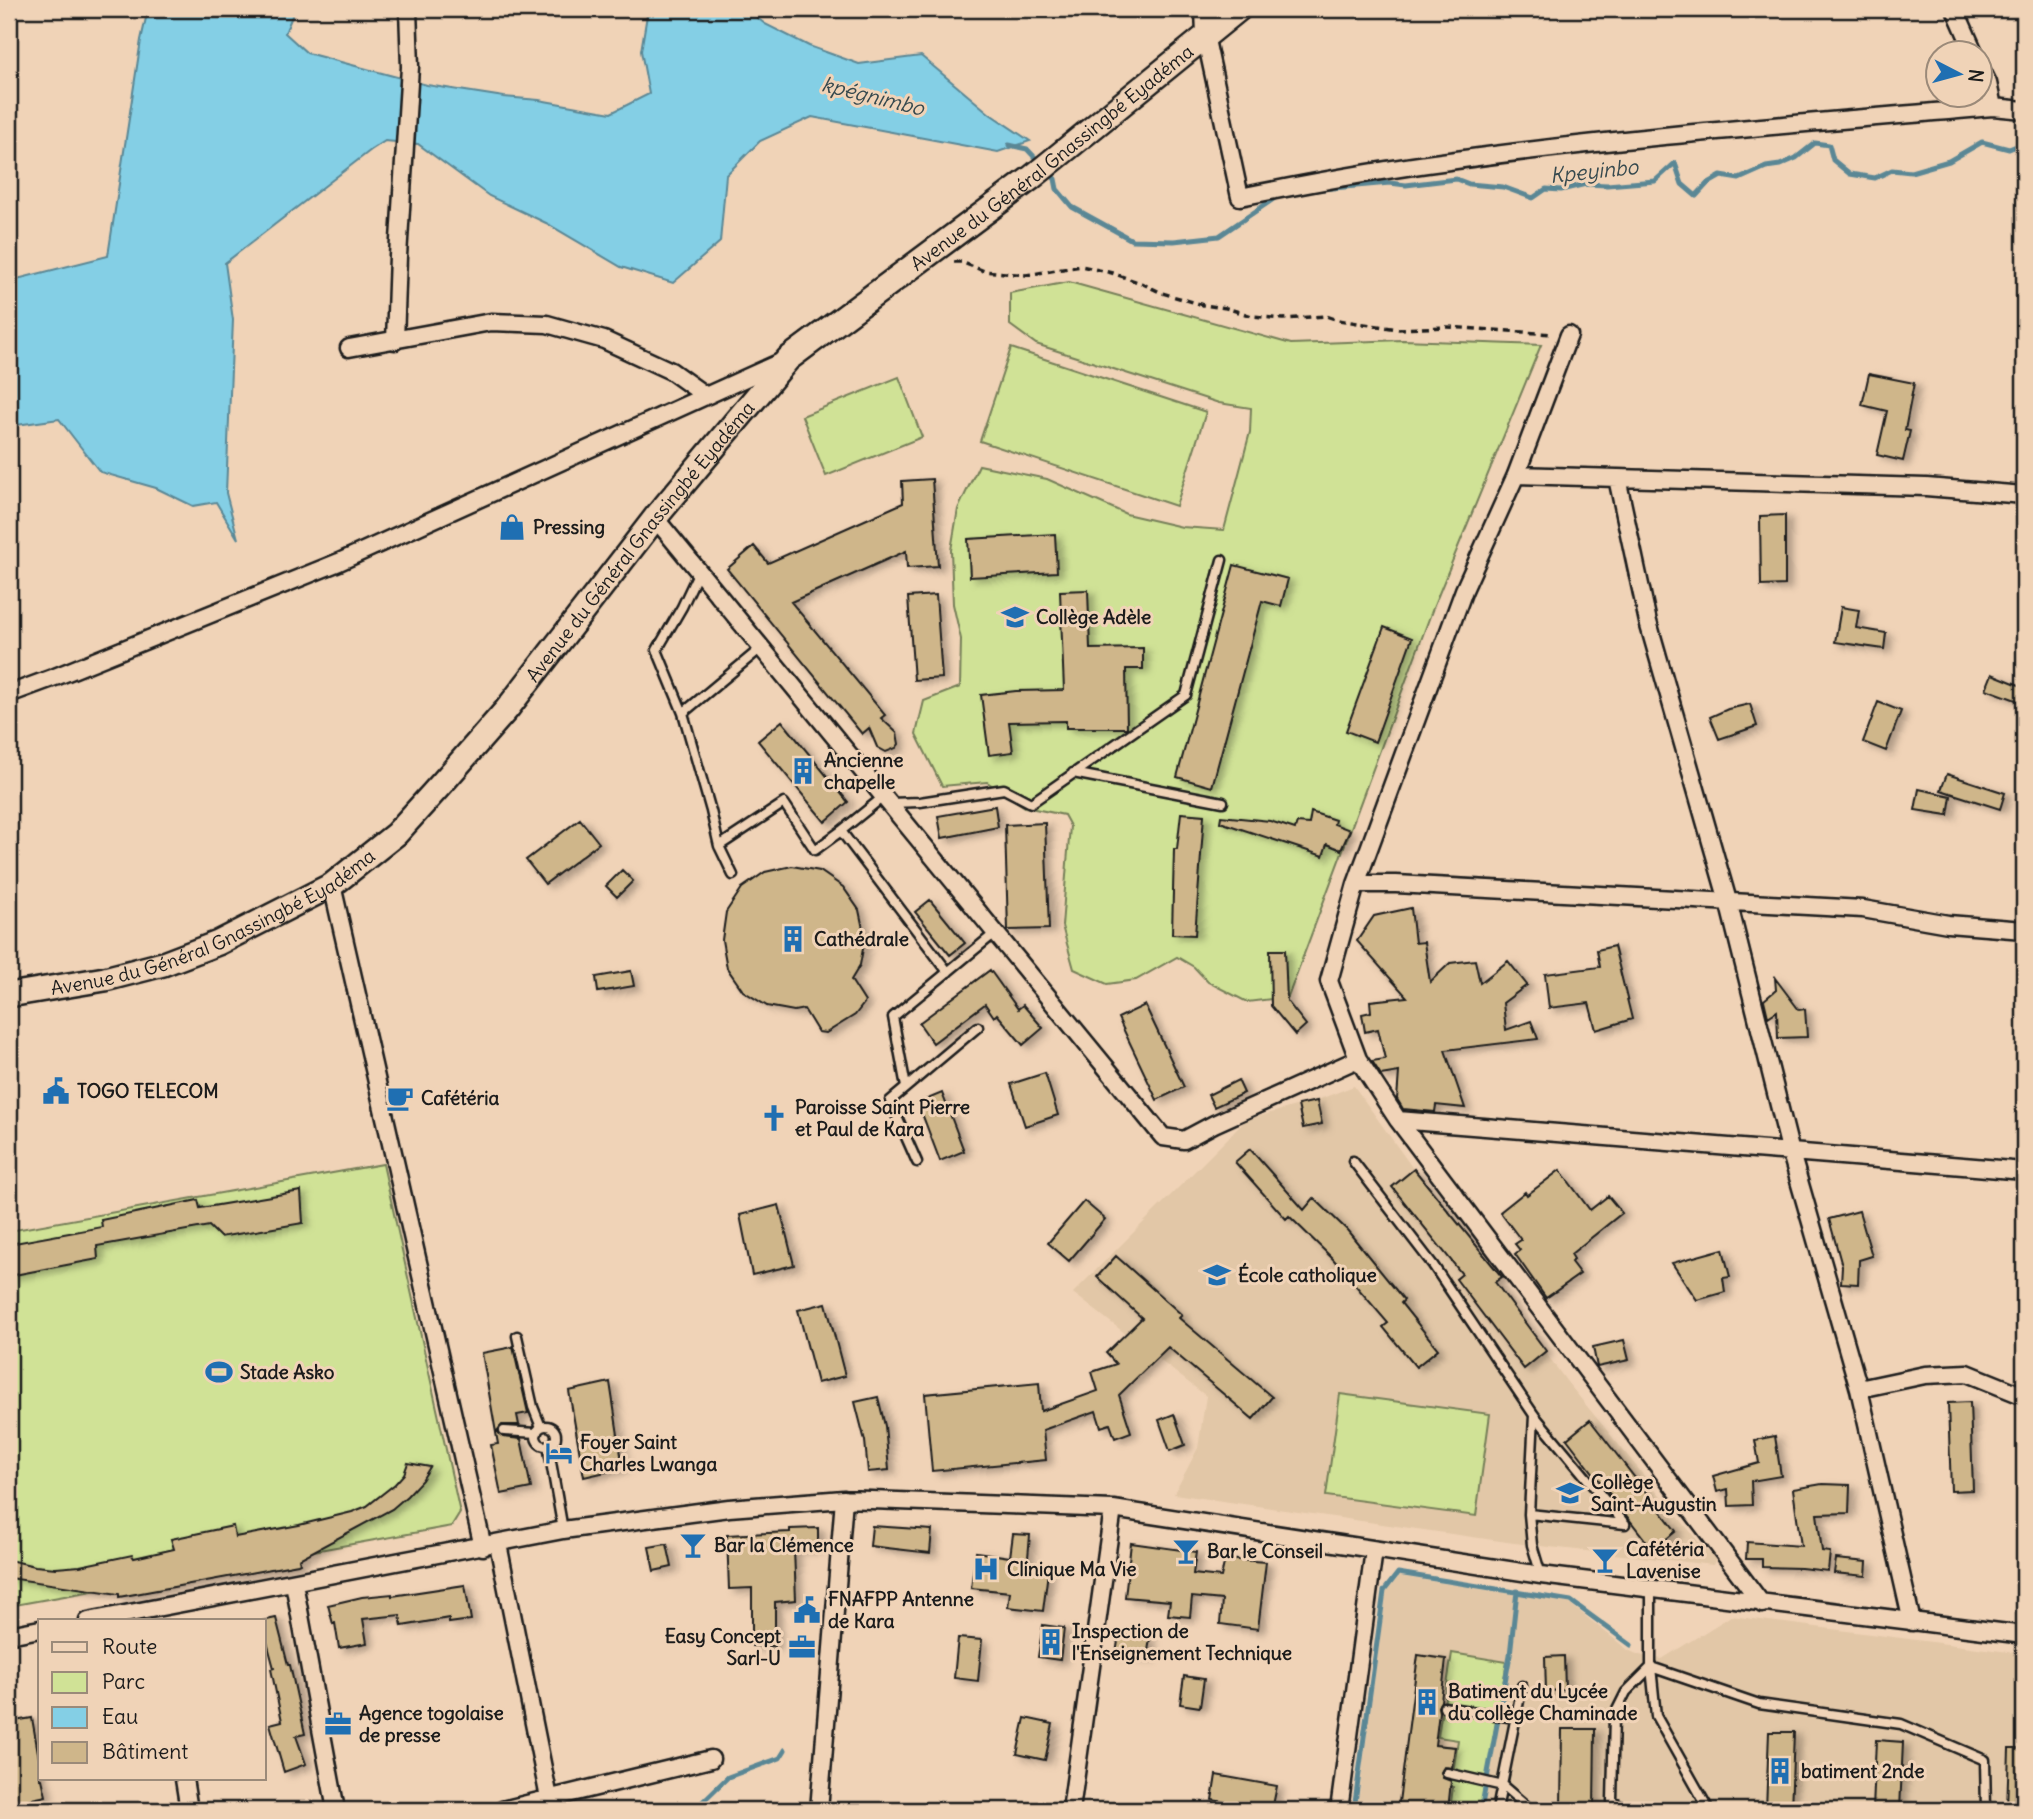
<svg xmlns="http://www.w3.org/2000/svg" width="2033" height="1819" viewBox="0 0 2033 1819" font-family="Delius,sans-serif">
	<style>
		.built { fill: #e2c7a7 }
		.green { fill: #d0e296; stroke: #767f59; stroke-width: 2 }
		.water { fill: #84cfe5; stroke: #5a8795; stroke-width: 2 }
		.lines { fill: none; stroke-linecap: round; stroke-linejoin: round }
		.stream { stroke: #5a8795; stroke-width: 5 }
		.building { fill: #cfb68a; stroke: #1c1c1c; stroke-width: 2; filter: url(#shadow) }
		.service-casing { stroke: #1c1c1c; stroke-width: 13 }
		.minor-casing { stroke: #1c1c1c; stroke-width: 21 }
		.secondary-casing { stroke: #1c1c1c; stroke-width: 28 }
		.path { stroke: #1c1c1c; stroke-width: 3.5; stroke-dasharray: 7 5; stroke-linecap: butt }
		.service { stroke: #f0d3b7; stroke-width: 8 }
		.minor { stroke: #f0d3b7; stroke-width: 16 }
		.secondary { stroke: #f0d3b7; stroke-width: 23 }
		.labels { text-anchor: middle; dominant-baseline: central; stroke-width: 6; stroke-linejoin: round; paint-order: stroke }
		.street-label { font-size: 19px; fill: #1c1c1c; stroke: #f0d3b7 }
		.poi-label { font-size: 19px; font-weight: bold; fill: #1c1c1c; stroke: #f0d3b7; text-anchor: start }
		.water-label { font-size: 21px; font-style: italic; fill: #36494e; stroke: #f0d3b7 }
	</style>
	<defs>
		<filter id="shadow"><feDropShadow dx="6" dy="3.5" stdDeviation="3.5" flood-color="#0004"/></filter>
	</defs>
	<rect width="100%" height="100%" fill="#f0d3b7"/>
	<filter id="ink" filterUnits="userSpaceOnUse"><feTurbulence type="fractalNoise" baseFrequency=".0143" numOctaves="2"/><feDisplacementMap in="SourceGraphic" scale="14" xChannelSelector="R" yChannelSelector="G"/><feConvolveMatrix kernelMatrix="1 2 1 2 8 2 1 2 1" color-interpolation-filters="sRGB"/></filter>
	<g filter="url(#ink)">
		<path class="built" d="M1354,1086l125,175 88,121 135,164 14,13 -3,6 -199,-22 -340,-49 24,-46 8,-52 -133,-103 173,-173 74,-21z
			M1399,1576l170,27 59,47 11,5 23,4 69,-43 293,38v156h-667l29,-218z"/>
		<path class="green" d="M1069,282l222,62 112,-4 138,5 -108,263 -145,389 -41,5 -39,-20 -14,-15 -17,-10 -41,23 -29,4 -33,-15 -12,-43 8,-100 -6,-11 -39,-8 -38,-25 -45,4 -26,-52 8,-33 36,-14 1,-48 -8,-35 -2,-54 7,-41 21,-44 68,14 79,35 56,13 42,3 26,-98 1,-24 -32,-5 -183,-59 -26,-19v-32z
			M1011,348l195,64 -30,94 -196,-65z
			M899,377l23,60 -96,39 -24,-60z
			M383,1164l77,349 -8,13 -443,80v-375z
			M1340,1394l150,20 -14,102 -150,-20z
			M1452,1653l55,9 -9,50 -54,-8z
			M1442,1709l55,8 -10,59 -34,-3 5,-33 -20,-3z
			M1434,1774l52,8 -6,28h-30l3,-23 -20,-4z"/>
		<path class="water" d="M148,9h147l-10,24 22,20 120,32 77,12 35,3 72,13 38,-19 -8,-43 7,-42h98l19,15 44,22 50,18 62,-8 69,58 40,27 -32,11 -186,-35 -52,24 -34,34 -6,67 -47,41 -52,-16 -75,-44 -57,-27 -71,-52 -33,-3 -14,9 -146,113 8,57 -7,173 12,46 -22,-37 -23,4 -37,-18 -56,-16 -41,-53 -50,7v-145l99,-25 33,-216z"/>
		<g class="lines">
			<path class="stream" d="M1009,145l18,4 14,15
				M1048,172l7,7 2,10 15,18 60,33 42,1 45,-5 59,-40
				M1322,189l68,-6 16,2 50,-6 13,5 34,3 30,11 13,-9 15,1 25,-6 21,1 48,-4 20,-18 7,21 14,12 11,-12 14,-8 18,3 27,-12 14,-2 16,-7 19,-15 14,2 4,15 17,14 25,4 17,-8 19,2 38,-11 33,-19 27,7 15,-6
				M694,1810l34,-33 52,-19 5,-8
				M1354,1810l30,-219 14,-18 173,28 60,44
				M1481,1810l29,-155 7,-64"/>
		</g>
		<path class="building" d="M1869,374l45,9 -9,47 5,1 -7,30 -26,-6 10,-44 -25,-6z
			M932,479l6,87 -31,2 -1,-17 -115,51 94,113 -4,3 16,15 2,11 -3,4 -10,4 -9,-5 -8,-19 -7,6 -135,-165 27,-23 14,17 135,-60 -1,-22z
			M1785,515v70l-24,1 -1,-70z
			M1055,534l2,38 -87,5 -2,-38z
			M1234,565l54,14 -7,27 -19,-5 -50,186 -35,-10z
			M1088,590l2,59 53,-1v21h-17l1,59h-61v-7l-57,1 4,30 -24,3 -8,-60 35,-4 48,-1 -4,-99z
			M936,595l6,83 -28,2 -6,-83z
			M1841,607l18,3 -3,18 30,5 -2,16 -49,-7z
			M1384,627l28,11 -37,104 -29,-11z
			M1992,674l32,13v16l-38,-14z
			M1878,702l23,9 -15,40 -23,-9z
			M1750,704l7,22 -38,13 -9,-22 18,-8z
			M782,721l66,81 -23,20 -67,-81z
			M1947,774l58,19 -5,16 -59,-19z
			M1919,789l32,7 -3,19 -33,-5z
			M995,806l3,21 -56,11 -4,-22z
			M1311,812l24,8 -1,4 16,6 -9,20 -14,-6 -4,12 -103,-34 1,-6 49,5 25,8 2,-6 12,1z
			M1181,813l23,2 -9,120 -23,-1 2,-85h3z
			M580,819l19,24 -54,41 -19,-24z
			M1045,823l4,106 -41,1 -3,-105z
			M792,866l28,5 23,16 16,23 6,28 -5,27 -9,15 14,22 -10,13 -29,18 -8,-1 -14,-23 -10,2 -27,-5 -24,-15 -16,-23 -5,-28 4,-28 16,-24 23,-16z
			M622,870l11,11 -16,16 -11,-11z
			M930,900l35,43 -15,12 -35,-43z
			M1411,908l4,35 9,-1 6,40 20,-19 25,-3 5,23 28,-22 19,24 -24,18 3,27 25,-9 7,18 -93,11 20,58 -29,-3 -1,7 -32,-3 -6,-10 2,-27 -18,3 -9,-14 13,-2 -7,-30 -13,3 -3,-18 9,-2 -1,-11 37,-4 -50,-56 17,-25z
			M1614,946l18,73 -36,11 -7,-27 -40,5 -4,-34 55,-7 -3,-17z
			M1270,950h15l2,51 19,24 -11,10 -24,-29z
			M990,970l28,39 5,-4 20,23 -20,17 -26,-31 -3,3 -9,-13 -52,39 -14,-20z
			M631,971l3,15 -36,6 -2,-15z
			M1775,978l24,32 6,-1 2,28 -29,1 -1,-27 -9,6 -4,-17 12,-10z
			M1145,1005l39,82 -27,13 -39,-82z
			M1045,1073l13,42 -33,11 -14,-42z
			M1238,1080l6,13 -30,14 -6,-12z
			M942,1093l22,58 -24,10 -22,-58z
			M1317,1101l5,23 -19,4 -5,-23z
			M1250,1149l54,61 10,-12 33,32 57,70 -3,3 37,46 -22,18 -33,-40 5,-4 -55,-64 -44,-43 -3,3 -51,-57z
			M1414,1169l88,108 -7,5 51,69 -22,18 -68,-90 6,-5 -70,-87z
			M1560,1170l30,40 18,-14 14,17 -51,41 3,5 -3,3 9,12 -34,24 -31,-44 5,-4 -5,-6 6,-4 -21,-28 25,-20 2,3z
			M301,1191l2,32 -83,14 -11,-11 -112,20 1,13 -89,17v-32l93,-17 -1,-7 97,-20 2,8z
			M1084,1201l21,18 -36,42 -21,-18z
			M779,1205l15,60 -42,10 -12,-60z
			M1859,1211l13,45 -13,4 -1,24 -17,-1 1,-17 -13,-47z
			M1723,1249l7,28 -7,1 2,14 -28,8 -25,-37z
			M1116,1256l66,59 -3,3 93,79 -19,22 -85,-72 -49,48 12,37 -16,6 -5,-14 -9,3 -5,-16 -53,19 3,30 -114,11 -7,-77 114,-11 2,28 57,-20 -6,-19 24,-8 -10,-11 36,-35 -45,-41z
			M826,1303l19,73 -28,7 -19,-73z
			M1624,1340l5,20 -32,7 -4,-20z
			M513,1347l15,66 -11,2 2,10h-17l-5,6 6,6 18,2 10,49 -30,6 -10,-49 7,-1 -16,-91z
			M610,1382l13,86 -39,9 -15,-86z
			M878,1397l7,29 4,44 -21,2 -3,-31 -10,-39z
			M1970,1402l3,88 -22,1 -3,-88z
			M1174,1414l11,31 -15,6 -11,-31z
			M1590,1420l86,111 -23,19 -86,-111z
			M1775,1436l6,40 -30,5 1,24 -23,1 -1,-17 -11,3 -4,-16 46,-13 -4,-23z
			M408,1463l22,4 -8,13 -15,16 -15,13 -93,50 1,4 -2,1 -179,33v-3l-110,-16v-18l26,6 21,2 24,-2 52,-11 2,3 40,-9 -3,-10 62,-13 2,11 64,-12 53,-13 15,-6 28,-22 9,-10z
			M1822,1484l28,1 -1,28 -32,1 5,37 8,1 -2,19 -27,-3 -39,-1v-8h-16l1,-17 54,4 -8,-57z
			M872,1526l60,4 -2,23 -60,-7z
			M818,1528v20l-24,1 2,51 -21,2v44h-23v-58l-23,1 -2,-54 63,-3v-3z
			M1013,1534l17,1 -3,34 21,3 -5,39 -35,-4 2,-15 -39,-4 5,-36 34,5z
			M1131,1543l65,9 -3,22 28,3 4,-18 41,3 -8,67 -38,-5 2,-24 -30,-3 -2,20 -22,-2 2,-14 -45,-4z
			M667,1544l5,23 -18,4 -5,-24z
			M1836,1559l31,3 -1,14 -32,-3z
			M465,1585l6,35 -22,3v-5l-47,8 -2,-11 -37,4 4,24 -28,5 -4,-25 -2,1 -5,-19 34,-8 30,-3v2z
			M276,1618l12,47h2l15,69 -9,2 10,28 -22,8 -14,-48 12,-3 -11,-52 3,-1 -10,-37v-10h-2z
			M1043,1625l21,3 -4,32 -22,-3z
			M1119,1634l31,4 -3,20 -31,-4z
			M958,1638l24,2 -4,41 -24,-3z
			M1418,1655l28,4 -5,42 -3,6 1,5 -4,33 20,2 -3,21 -8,-1 -3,5 2,6 8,3 -3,29h-50z
			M1564,1656l1,34 -19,1 -1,-34z
			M1184,1676l20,3 -4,28 -20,-3z
			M32,1718l8,46v15h2l4,17 -37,8v-82z
			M1025,1718l28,6 -8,36 -28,-6z
			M1562,1729h33l-1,81h-33z
			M1769,1732h25l-3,78h-25z
			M1876,1740l27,2 -3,68h-27z
			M2009,1749h15v61h-17z
			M1216,1775l61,11 -5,24 -60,-10z"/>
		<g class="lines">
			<defs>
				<path id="service" d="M683,713l-26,-63 25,-43 17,-36
					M1073,773l150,29
					M883,797l-42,34 107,141
					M890,803l30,-1 84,-13 27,14 155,-108 36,-135
					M719,846l-8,-35 -28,-98 78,-65
					M733,875l-14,-29 65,-43 31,47 26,-19
					M906,1087l-13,-70 102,-84
					M1353,1161l80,104 101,150 91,109
					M917,1162l-27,-61 88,-74
					M517,1336l16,71 8,20
					M1534,1415l-5,99 3,31 9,30
					M536 1436a10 10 0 1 1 20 0a10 10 0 1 1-20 0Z
					M504,1431l33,2
					M548,1445l15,85
					M1529,1514l96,10
					M1651,1588v79l108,37 142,20 84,36 1,50
					M1444,1707l71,11
					M1447,1773l56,13 28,24
					M1497,1810l25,-124
					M1627,1810l-15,-9 2,-85 12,-24 25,-25 5,49 53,94"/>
				<path id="minor" d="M1204,9l1,26 35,162c69,-14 139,-27 209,-36 180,-25 362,-38 544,-54l31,3
					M1955,9l19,43
					M1980,67l8,16 5,24
					M1569,335l-53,140 -52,115 -108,294 -27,97 29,78 40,61 364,484
					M395,341l3,-85 12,-189 -2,-58
					M349,348l142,-26 56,2 57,16 67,31 35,25
					M1516,475l410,12 98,8
					M1617,478l31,144 80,279 63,252 68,236 53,233
					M655,518l508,619 21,3 30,-16 144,-65
					M9,694l46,-17 284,-115 444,-201
					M1356,884h40l467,25 85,15 76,6
					M332,885l151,662
					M1398,1120l626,51
					M1859,1389l66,-14 42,-2 57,23
					M498,1544l51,254
					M294,1583l42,227
					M88,1621l475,-91 166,-22 115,-9 269,10 428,66 483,60
					M9,1635l31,-6
					M184,1779l5,31
					M502,1810l209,-51
					M819,1810l25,-311
					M1071,1810l42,-301
					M1339,1810l35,-260"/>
				<g id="secondary">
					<path id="s1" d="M9,995l96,-16 58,-15 55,-21 114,-58 64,-51 47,-52 64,-73 148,-191 133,-159 243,-181 208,-169"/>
				</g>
			</defs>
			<use href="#service" class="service-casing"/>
			<use href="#minor" class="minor-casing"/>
			<use href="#secondary" class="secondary-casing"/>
			<path class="path" d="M954,262h7l23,9 42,4 55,-9 31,7 29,10 21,10 41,12 23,3 26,8 31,3 43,-3 12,4 60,9 50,-2 105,7"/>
			<use href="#service" class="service"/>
			<use href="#minor" class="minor"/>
			<use href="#secondary" class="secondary"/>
		</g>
	</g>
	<defs>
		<symbol id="shop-bare" viewBox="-9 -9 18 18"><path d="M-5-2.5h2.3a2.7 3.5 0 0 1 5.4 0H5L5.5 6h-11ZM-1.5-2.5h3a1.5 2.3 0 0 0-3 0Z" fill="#1f6fb2" stroke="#f0d3b7" stroke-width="2.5" paint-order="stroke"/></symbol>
		<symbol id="school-bare" viewBox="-9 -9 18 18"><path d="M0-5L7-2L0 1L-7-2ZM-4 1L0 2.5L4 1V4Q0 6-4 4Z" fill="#1f6fb2" stroke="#f0d3b7" stroke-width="2.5" paint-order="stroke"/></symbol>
		<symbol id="building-bare" viewBox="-9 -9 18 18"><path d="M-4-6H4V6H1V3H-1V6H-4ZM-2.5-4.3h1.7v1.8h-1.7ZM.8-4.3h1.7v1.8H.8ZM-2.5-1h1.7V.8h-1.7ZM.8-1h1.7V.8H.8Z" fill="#1f6fb2" stroke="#f0d3b7" stroke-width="2.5" paint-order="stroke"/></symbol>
		<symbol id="civic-bare" viewBox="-9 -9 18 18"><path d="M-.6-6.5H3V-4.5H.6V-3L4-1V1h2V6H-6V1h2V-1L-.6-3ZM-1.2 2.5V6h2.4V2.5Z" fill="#1f6fb2" stroke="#f0d3b7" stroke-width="2.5" paint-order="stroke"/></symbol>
		<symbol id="cafe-bare" viewBox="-9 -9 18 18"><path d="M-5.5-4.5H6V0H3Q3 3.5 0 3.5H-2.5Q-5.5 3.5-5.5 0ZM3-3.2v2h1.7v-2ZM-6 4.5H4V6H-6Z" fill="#1f6fb2" stroke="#f0d3b7" stroke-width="2.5" paint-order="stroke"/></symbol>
		<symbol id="church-bare" viewBox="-9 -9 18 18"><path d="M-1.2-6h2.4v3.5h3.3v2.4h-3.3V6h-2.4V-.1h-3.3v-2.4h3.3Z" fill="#1f6fb2" stroke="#f0d3b7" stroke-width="2.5" paint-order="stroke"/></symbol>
		<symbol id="stadium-bare" viewBox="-9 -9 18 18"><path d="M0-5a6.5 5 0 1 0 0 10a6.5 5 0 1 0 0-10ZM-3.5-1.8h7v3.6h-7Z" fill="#1f6fb2" stroke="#f0d3b7" stroke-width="2.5" paint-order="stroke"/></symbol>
		<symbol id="hotel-bare" viewBox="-9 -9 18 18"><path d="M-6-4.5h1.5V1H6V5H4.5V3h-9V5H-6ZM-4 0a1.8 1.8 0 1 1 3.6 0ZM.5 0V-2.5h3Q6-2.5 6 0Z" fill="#1f6fb2" stroke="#f0d3b7" stroke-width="2.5" paint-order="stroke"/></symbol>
		<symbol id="bar-bare" viewBox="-9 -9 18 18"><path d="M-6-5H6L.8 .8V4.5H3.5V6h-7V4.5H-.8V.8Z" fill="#1f6fb2" stroke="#f0d3b7" stroke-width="2.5" paint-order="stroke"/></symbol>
		<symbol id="hospital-bare" viewBox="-9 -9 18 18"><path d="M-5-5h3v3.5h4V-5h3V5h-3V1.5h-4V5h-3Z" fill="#1f6fb2" stroke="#f0d3b7" stroke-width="2.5" paint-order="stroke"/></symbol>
		<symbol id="office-bare" viewBox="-9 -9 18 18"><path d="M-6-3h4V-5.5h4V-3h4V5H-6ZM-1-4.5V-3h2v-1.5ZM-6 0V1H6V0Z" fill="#1f6fb2" stroke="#f0d3b7" stroke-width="2.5" paint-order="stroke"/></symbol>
	</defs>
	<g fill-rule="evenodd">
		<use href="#shop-bare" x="493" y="508" width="38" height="38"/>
		<use href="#school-bare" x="996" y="598" width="38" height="38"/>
		<use href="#building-bare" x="784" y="752" width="38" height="38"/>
		<use href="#building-bare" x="774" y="920" width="38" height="38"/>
		<use href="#civic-bare" x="37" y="1072" width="38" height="38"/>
		<use href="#cafe-bare" x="381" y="1079" width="38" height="38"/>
		<use href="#church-bare" x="755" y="1099" width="38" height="38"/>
		<use href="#school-bare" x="1198" y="1256" width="38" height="38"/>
		<use href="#stadium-bare" x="200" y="1353" width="38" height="38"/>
		<use href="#hotel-bare" x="540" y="1434" width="38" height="38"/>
		<use href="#school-bare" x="1551" y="1474" width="38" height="38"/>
		<use href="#bar-bare" x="674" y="1526" width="38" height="38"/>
		<use href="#bar-bare" x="1167" y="1532" width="38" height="38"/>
		<use href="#bar-bare" x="1586" y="1541" width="38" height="38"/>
		<use href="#hospital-bare" x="967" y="1550" width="38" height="38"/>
		<use href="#civic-bare" x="788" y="1591" width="38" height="38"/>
		<use href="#building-bare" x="1032" y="1623" width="38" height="38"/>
		<use href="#office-bare" x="783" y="1628" width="38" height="38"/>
		<use href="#building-bare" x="1408" y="1683" width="38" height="38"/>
		<use href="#office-bare" x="319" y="1705" width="38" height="38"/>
		<use href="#building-bare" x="1761" y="1752" width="38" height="38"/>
	</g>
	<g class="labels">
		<g class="street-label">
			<text stroke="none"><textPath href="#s1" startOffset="1374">Avenue du Général Gnassingbé Eyadéma</textPath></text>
			<text stroke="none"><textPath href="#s1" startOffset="807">Avenue du Général Gnassingbé Eyadéma</textPath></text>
			<text stroke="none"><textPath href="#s1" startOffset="219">Avenue du Général Gnassingbé Eyadéma</textPath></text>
		</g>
		<g class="poi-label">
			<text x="533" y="527">Pressing</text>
			<text x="1036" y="617">Collège Adèle</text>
			<text x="824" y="760">Ancienne<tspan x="824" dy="22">chapelle</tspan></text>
			<text x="814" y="939">Cathédrale</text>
			<text x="77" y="1091">TOGO TELECOM</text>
			<text x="421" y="1098">Cafétéria</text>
			<text x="795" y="1107">Paroisse Saint Pierre<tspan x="795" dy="22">et Paul de Kara</tspan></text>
			<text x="1238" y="1275">École catholique</text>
			<text x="240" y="1372">Stade Asko</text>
			<text x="580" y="1442">Foyer Saint<tspan x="580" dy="22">Charles Lwanga</tspan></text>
			<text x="1591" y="1482">Collège<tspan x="1591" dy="22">Saint-Augustin</tspan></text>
			<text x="714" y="1545">Bar la Clémence</text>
			<text x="1626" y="1549">Cafétéria<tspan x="1626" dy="22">Lavenise</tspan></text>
			<text x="1207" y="1551">Bar le Conseil</text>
			<text x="1007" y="1569">Clinique Ma Vie</text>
			<text x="828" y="1599">FNAFPP Antenne<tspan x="828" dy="22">de Kara</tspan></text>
			<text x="1072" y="1631">Inspection de<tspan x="1072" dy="22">l'Enseignement Technique</tspan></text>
			<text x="781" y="1636" text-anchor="end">Easy Concept<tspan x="781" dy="22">Sarl-U</tspan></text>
			<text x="1448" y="1691">Batiment du Lycée<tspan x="1448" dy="22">du collège Chaminade</tspan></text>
			<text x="359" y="1713">Agence togolaise<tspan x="359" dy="22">de presse</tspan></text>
			<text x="1801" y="1771">batiment 2nde</text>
		</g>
		<g class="water-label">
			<text transform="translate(873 96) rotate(14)">kpégnimbo</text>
			<text transform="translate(1594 171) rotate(-6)">Kpeyinbo</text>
		</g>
	</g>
	<rect width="2033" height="1819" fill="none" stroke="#f0d3b7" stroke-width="35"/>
	<rect x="18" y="18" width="1998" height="1784" fill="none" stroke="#1c1c1c" stroke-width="2.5" filter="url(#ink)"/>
	<rect x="38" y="1619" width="228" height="161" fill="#f0d3b7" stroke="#9b8a79" stroke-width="2"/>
	<rect x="52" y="1642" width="35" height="10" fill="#f0d3b7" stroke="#9b8a79" stroke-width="2"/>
	<text x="102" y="1654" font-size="21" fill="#1c1c1c">Route</text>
	<rect x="52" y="1672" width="35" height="21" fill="#d0e296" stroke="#9b8a79" stroke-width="2"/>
	<text x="102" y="1689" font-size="21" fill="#1c1c1c">Parc</text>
	<rect x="52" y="1707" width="35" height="21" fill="#84cfe5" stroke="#9b8a79" stroke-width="2"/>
	<text x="102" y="1724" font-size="21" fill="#1c1c1c">Eau</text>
	<rect x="52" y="1742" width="35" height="21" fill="#cfb68a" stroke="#9b8a79" stroke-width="2"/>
	<text x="102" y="1759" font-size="21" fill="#1c1c1c">Bâtiment</text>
	<g transform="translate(1959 74) rotate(96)"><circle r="33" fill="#f0d3b7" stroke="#9b8a79" stroke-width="2"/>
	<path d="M0-5L12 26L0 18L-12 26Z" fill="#1f6fb2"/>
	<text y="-10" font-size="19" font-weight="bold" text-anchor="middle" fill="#1c1c1c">N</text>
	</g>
</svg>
